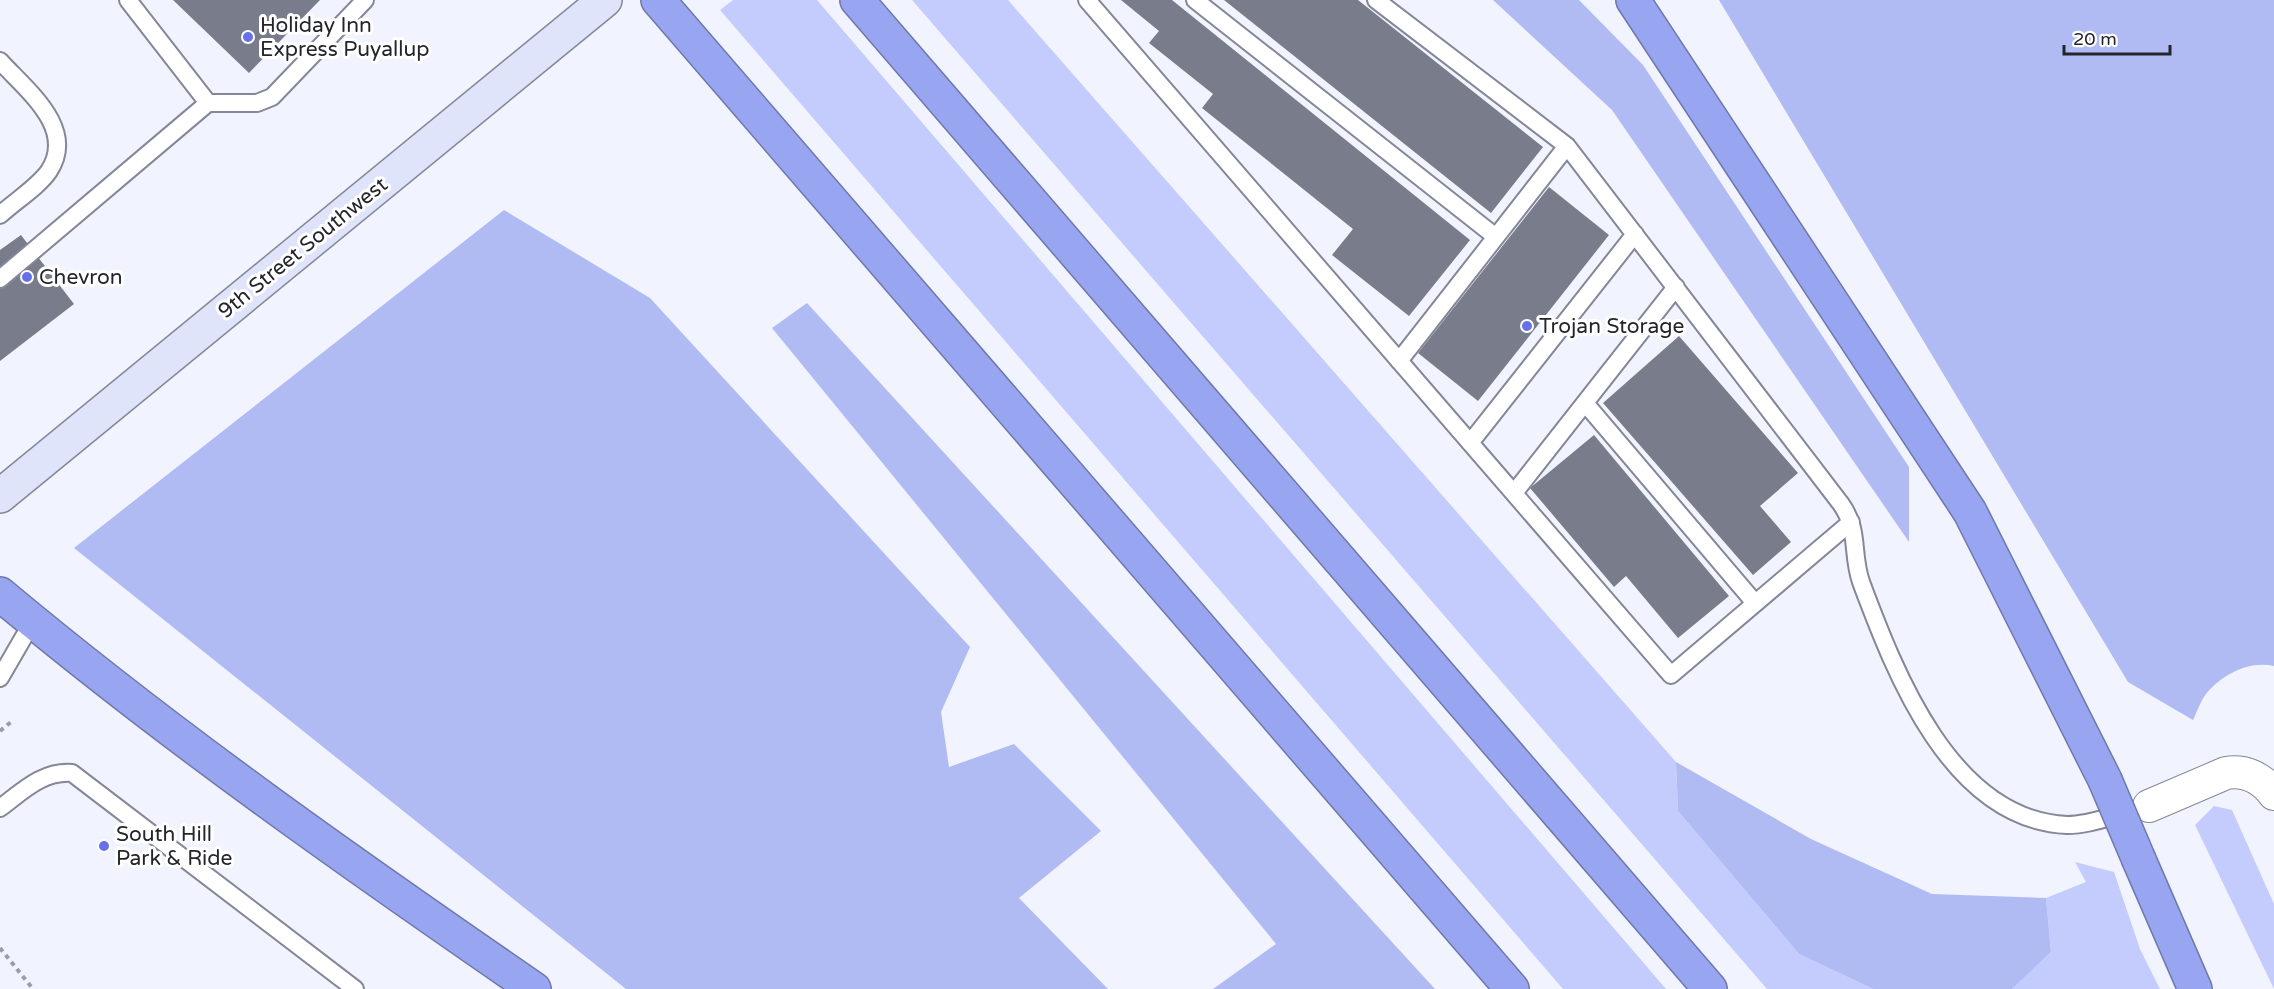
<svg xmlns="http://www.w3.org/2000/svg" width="2274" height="989" viewBox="0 0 2274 989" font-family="'Varela Round',sans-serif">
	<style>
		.green { fill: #c3ccfd }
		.forest { fill: #b0bbf3 }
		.building { fill: #797d8b }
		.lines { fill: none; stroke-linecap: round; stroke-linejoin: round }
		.service-casing { stroke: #848797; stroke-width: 20 }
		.minor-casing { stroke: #848797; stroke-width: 34 }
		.secondary-casing { stroke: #848797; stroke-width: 36 }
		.motorway-casing { stroke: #6f78ab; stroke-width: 36 }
		.path { stroke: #9b9da6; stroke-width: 4; stroke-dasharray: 4.5 4.5; stroke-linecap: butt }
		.service { stroke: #fff; stroke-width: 16 }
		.minor { stroke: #fff; stroke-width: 32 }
		.secondary { stroke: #e0e4fa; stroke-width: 33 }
		.motorway { stroke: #98a5f0; stroke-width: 33 }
		.motorway-bridge-casing { stroke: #6f78ab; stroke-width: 36; stroke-linecap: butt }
		.motorway-bridge { stroke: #98a5f0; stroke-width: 33 }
		.poi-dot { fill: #6670e9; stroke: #fff; stroke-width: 2 }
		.labels { text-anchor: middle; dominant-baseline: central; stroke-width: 6; stroke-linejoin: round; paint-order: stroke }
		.poi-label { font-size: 21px; fill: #24252b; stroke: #fff; text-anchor: start }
		.street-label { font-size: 21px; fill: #24252b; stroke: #fff }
	</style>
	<rect width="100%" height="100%" fill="#f1f4fe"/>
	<path class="green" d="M733,0h84l849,989h-103l-843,-979z
		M912,0h96l668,762 2,49 121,143 74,35h-106z
		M2214,806l18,4 42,94v85l-79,-164z
		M2075,862l39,10 26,77 20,40h-148l39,-37 -5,-54 40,-16z"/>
	<path class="forest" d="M1493,0h86l64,65 266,402v75l-297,-432z
		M1719,0h555v666c-25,-6 -53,9 -68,28 -6,8 -9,18 -13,26l-65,-38z
		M504,210l146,88 320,349 -29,65 8,55 65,-23 87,87 -82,67 89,91h-482l-552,-441z
		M807,303l628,686h-222l63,-45 -504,-616z
		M1676,762l135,77 121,55 114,4 5,54 -39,37h-139l-74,-35 -121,-143z"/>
	<path class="building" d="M173,0h147l-71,73z
		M1121,0h51l298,240 -61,76 -77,-61 21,-26 -151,-121 11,-14 -64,-51 10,-12z
		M1224,0h134l185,147 -52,66z
		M1549,187l60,48 -131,166 -60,-48z
		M21,235l53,69 -74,57v-111z
		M1679,336l119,137 -38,33 31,36 -38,33 -150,-172z
		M1594,435l135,161 -51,42 -52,-62 -12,11 -84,-99z"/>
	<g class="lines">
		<defs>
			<path id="service" d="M128,0l80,103
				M1087,0l584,675 180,-153
				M1195,0l301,237
				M1376,0l191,146 274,358c19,27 10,49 20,78 34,91 90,238 206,243 20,0 39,-7 58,-12
				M0,61c26,29 77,67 49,110 -11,16 -34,30 -49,44
				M0,279l208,-176h49l15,-6 93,-97
				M1399,361l168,-215
				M1585,403l170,200
				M1470,443l165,-209
				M1514,493l162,-206
				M0,678l33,-57
				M0,808c23,-17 42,-37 72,-35l283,216"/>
			<path id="minor" d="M2149,806l77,-33c19,-3 36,5 48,21"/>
			<path id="secondary" d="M0,496l605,-496"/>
			<path id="motorway" d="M658,0l854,989
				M857,0l853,989
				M1633,0l337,512 135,268
				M0,594c170,142 351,269 534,395
				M2139,860l56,129"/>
		</defs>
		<use href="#service" class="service-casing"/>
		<use href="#minor" class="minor-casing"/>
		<use href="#secondary" class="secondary-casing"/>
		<use href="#motorway" class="motorway-casing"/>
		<path class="path" d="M0,731l11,-9
			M0,948l33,41"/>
		<use href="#service" class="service"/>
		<use href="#minor" class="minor"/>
		<use href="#secondary" class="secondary"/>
		<use href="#motorway" class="motorway"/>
		<defs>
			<path id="motorway-bridge" d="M2105,780l34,80"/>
		</defs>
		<use href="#motorway-bridge" class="motorway-bridge-casing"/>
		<use href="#motorway-bridge" class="motorway-bridge"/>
	</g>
	<g class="poi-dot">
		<circle cx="248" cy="37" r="6"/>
		<circle cx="27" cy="277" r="6"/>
		<circle cx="1527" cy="326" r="6"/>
		<circle cx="104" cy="846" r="6"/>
	</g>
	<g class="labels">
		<g class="poi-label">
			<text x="260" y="25">Holiday Inn<tspan x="260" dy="24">Express Puyallup</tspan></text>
			<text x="39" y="277">Chevron</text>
			<text x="1539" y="326">Trojan Storage</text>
			<text x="116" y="834">South Hill<tspan x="116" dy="24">Park &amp; Ride</tspan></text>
		</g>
		<g class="street-label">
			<text transform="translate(303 248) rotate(-39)">9th Street Southwest</text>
		</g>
	</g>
	<path d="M2064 45v9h106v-9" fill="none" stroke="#24252b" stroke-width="3"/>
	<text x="2073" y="45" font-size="18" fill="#24252b" stroke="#ffffff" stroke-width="4.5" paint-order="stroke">20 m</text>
</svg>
